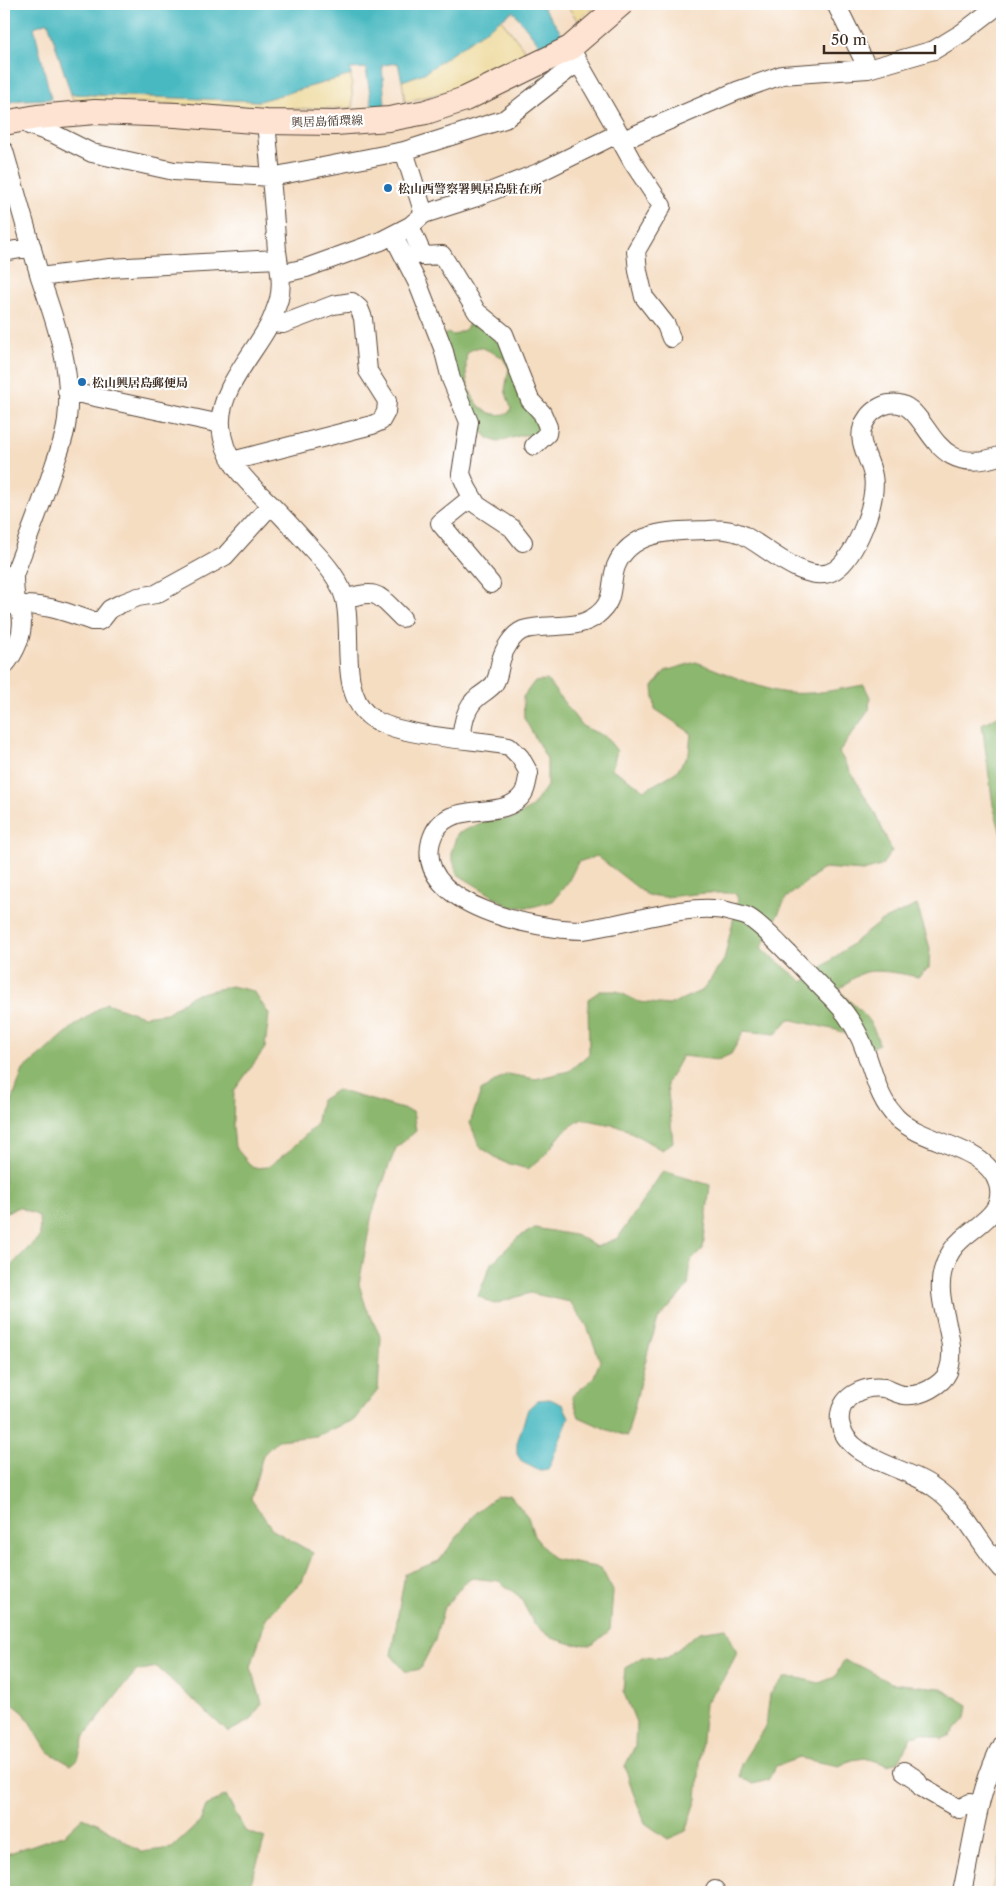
<svg xmlns="http://www.w3.org/2000/svg" width="1006" height="1896" viewBox="0 0 1006 1896" font-family="'Libre Caslon Text','Noto Serif JP',serif">
	<style>
		.forest { fill: #8cb76e; stroke: #647046; fill-rule: evenodd }
		.sand { fill: #eeda9e; stroke: #94825e }
		.water { fill: #4ab9c1; stroke: #427270 }
		.lines { fill: none; stroke-linecap: round; stroke-linejoin: round }
		.minor-casing { stroke: #574537; stroke-width: 20 }
		.secondary-casing { stroke: #574537; stroke-width: 26 }
		.minor { stroke: #fff; stroke-width: 18 }
		.secondary { stroke: #fee3d2; stroke-width: 24 }
		.poi-dot { fill: #1f6fb2; stroke: #fff; stroke-width: 2 }
		.labels { text-anchor: middle; dominant-baseline: central; stroke-width: 4.5; stroke-linejoin: round; paint-order: stroke }
		.street-label { font-size: 12px; fill: #3b2a1e; stroke: #fff }
		.poi-label { font-size: 12px; font-weight: bold; fill: #3b2a1e; stroke: #fff; text-anchor: start }
	</style>
	<rect width="100%" height="100%" fill="#fff"/>
	<filter id="ink" filterUnits="userSpaceOnUse"><feTurbulence type="fractalNoise" baseFrequency=".02" numOctaves="2"/><feDisplacementMap in="SourceGraphic" scale="10" xChannelSelector="R" yChannelSelector="G"/><feConvolveMatrix kernelMatrix="1 2 1 2 8 2 1 2 1" color-interpolation-filters="sRGB"/></filter>
	<filter id="wash" filterUnits="userSpaceOnUse"><feTurbulence type="fractalNoise" baseFrequency=".0096" numOctaves="4" result="noise"/><feDisplacementMap in="SourceGraphic" scale="20" xChannelSelector="R" yChannelSelector="G"/><feGaussianBlur stdDeviation="1.12" result="paint"/><feColorMatrix in="noise" values="0 0 0 0 0 0 0 0 0 0 0 0 0 0 0 0 0 1.4 0 .05"/><feComposite in="paint" operator="in"/></filter>
	<g filter="url(#wash)">
		<rect width="100%" height="100%" fill="#f5ddc2"/>
		<path class="forest" d="M472,319l28,16 42,95 -7,5h-13l-24,7 -9,-3 -15,-16 -31,-87 4,-3 7,2 12,-6zM481,347l21,10 7,11 -4,22 6,18 -2,5c-29,9 -44,-22 -43,-47 0,-3 0,-9 1,-12 3,-5 9,-6 14,-7z
			M696,662c25,9 50,21 76,28 29,8 62,0 92,-5l6,12 -1,13 -30,42 37,63 16,36 -11,15 -18,5 -39,-3 -38,30 -25,50 42,34 77,-60 37,-17 13,43 -1,20 -11,9c-14,-3 -38,-8 -52,-5 -11,3 -19,11 -27,18 18,20 33,26 40,54l-18,10 -12,-19 -13,-5 -47,-11 -13,15 -32,-3 -13,23 -13,6 -36,-4 -15,27 6,59 -11,8 -40,-23 -40,-8 -17,11 -22,27 -15,12 -25,-7 -23,-15 -10,-24 11,-32 26,-17 29,5 33,-8 20,-17 -1,-55 12,-8h17l22,11 30,3 34,-15 21,-30 14,-61 -3,-6h-30l-40,4 -18,-2 -50,-39 -19,6 -10,20 -15,19 -21,6h-21l-54,-33 -6,-21 6,-19 28,-13 30,-3 18,-12 14,-20v-27l-23,-41 -1,-21 11,-15 13,-2 35,46 24,11 11,14 -5,18 33,21 31,-18 13,-18 2,-21 -36,-24 -2,-22 12,-16z
			M1002,714v124l-9,-33 -11,-81z
			M231,986l22,5 16,23 -4,34 -31,43 -1,36 2,20 18,21 15,-1 22,-17 26,-25 5,-25 16,-10 76,22 3,19 -20,17 -8,20 -16,46 -13,70 7,23 15,31 -3,52 -24,30 -38,16 -38,4 -15,15 -12,44 22,31 40,23 -11,29 -36,36 -15,49 11,36 -11,17 -23,12 -71,-65 -21,4 -51,64 -7,24 -7,6 -23,-13 -24,-39 -20,-16v-424l36,-37 -1,-20 -20,-9 -15,6v-104l6,-2 13,-37 50,-43 33,-24 37,13 24,-3 26,-18z
			M663,1171l47,14 -7,64 -12,12 -3,25 -30,34 -10,31 -21,85 -19,-6 -29,-13 -7,-21 21,-17 7,-18 -13,-35 -17,-24 -40,-9 -36,11 -16,-8 13,-32 26,-26 18,-10 44,8 17,11 22,-9z
			M510,1495l18,22 6,19 19,23 48,9 12,23 -3,39 -18,15 -20,-1 -20,-6 -18,-14 -14,-27 -21,-16 -27,-3 -9,6 -20,26 -8,30 -15,29 -14,3 -15,-17 14,-81 34,-13 37,-49 20,-15z
			M726,1628l11,25 -13,25 -19,26 -8,95 -11,32 -18,8 -23,-16 -13,-33 -7,-24 10,-20 1,-24 -13,-31 2,-23 17,-11 25,1 32,-26z
			M844,1660l20,8 27,15 49,5 28,17 -2,13 -15,17 -9,4 -20,-6 -11,4 -12,24 -11,4 -23,-7 -13,2 -13,6 -40,-8 -23,8 -8,14 -15,4 -13,-7 1,-13 25,-39 4,-31 14,-16h15l20,5 16,-6z
			M226,1795l19,36 20,7 -17,54h-244v-37l61,-21 18,-17 16,7 42,28 31,-4 28,-26 6,-16z"/>
		<path class="sand" d="M566,4h31l-19,17z
			M501,19l28,37 -46,23 -38,13 -40,10 -3,-21 22,-8z
			M351,75l2,33 -62,1 -218,-9 -2,-6 188,7z
			M1002,1851v41h-11z"/>
		<path class="water" d="M4,4h537l21,30 -20,14 -29,-37 -89,62 -22,8 -4,-18 -16,2 3,41 -13,1 -6,-39 -16,1 1,6 -92,26 -188,-7 -23,-72 -14,5 17,72 -29,1 -18,3z
			M550,1399l13,6 6,12 -21,53 -8,1 -18,-9 -5,-8v-11l11,-34 10,-9z"/>
	</g>
	<g filter="url(#ink)">
		<g class="lines">
			<defs>
				<path id="minor" d="M836,4l32,65
					M573,53l46,80 2,8 116,-50 45,-16 86,-6 66,-19 28,-17 38,-29
					M25,119l4,6 25,9 38,19 82,18 97,6 133,-26 101,-32 73,-57
					M266,122c4,43 8,86 11,129 2,16 6,32 2,48 -3,9 -6,19 -10,26 -16,30 -51,66 -48,101 3,37 26,55 50,79 15,15 28,30 42,45 13,14 27,30 32,50 8,35 -6,90 23,115 24,22 107,24 141,31l11,11 9,16c-2,7 -2,15 -6,21 -21,31 -79,0 -92,47 -17,65 107,89 152,89 9,-1 19,-4 28,-5 33,-6 84,-22 116,-14 6,2 15,3 21,6 12,7 23,19 33,29 17,17 34,35 51,52 16,16 27,34 34,55 9,24 13,47 31,65 28,27 89,27 101,66 8,29 -21,40 -37,56 -7,6 -13,16 -16,24 -15,36 16,74 3,108 -6,13 -28,25 -43,23 -7,0 -14,-5 -21,-7 -21,-3 -47,9 -44,34 5,37 66,45 92,64 32,21 46,56 70,83
					M621,141l11,20 30,45 -26,45 2,20 6,26 22,28 5,13
					M4,151l36,126 70,-9 168,-9
					M404,151l20,63
					M410,226l13,30 19,-1 35,57 27,22 26,66 12,13 6,14 -1,7 -13,12
					M393,235l25,49 25,64 8,31 18,43 -8,52 6,14 10,17 35,23 11,14
					M4,252l28,-5
					M280,274l26,-6 75,-27 29,-15 14,-12 50,-16 64,-25 81,-40
					M67,391l154,33
					M232,461l140,-36 9,-4 5,-9 1,-11 -19,-30 -5,-53 -4,-10 -7,-6 -19,3 -50,19 -13,-1
					M471,498l-31,25 51,61
					M345,599c34,-11 33,-4 57,19
					M4,605c37,-2 54,4 88,16h7l4,-3 7,-9 10,-5 18,-7 18,-3 69,-38 46,-51
					M4,666c11,-13 21,-33 17,-52 -1,-4 -3,-7 -4,-11 -3,-10 -3,-18 -3,-28 14,-37 29,-74 41,-112 5,-14 11,-29 12,-44 6,-49 -11,-96 -27,-142
					M461,739c2,-15 4,-32 17,-42 5,-4 12,-8 16,-13 5,-7 5,-17 7,-24 3,-11 12,-26 22,-30 23,-8 53,2 74,-15 19,-15 12,-29 19,-49 15,-37 59,-35 92,-36 10,-1 23,0 33,4 24,11 67,54 94,36 21,-14 43,-69 38,-94 -4,-22 -21,-37 -5,-59 4,-6 14,-12 21,-13 43,-8 35,80 113,51
					M904,1771l12,8 5,8 38,22 11,-6 10,2
					M715,1890l1,2
					M962,1892c11,-49 16,-103 40,-148"/>
				<path id="secondary" d="M4,123l33,-6 58,-5 81,3 90,7 69,1 54,-4 37,-7 39,-13 105,-51 51,-44"/>
			</defs>
			<use href="#minor" class="minor-casing"/>
			<use href="#secondary" class="secondary-casing"/>
			<use href="#minor" class="minor"/>
			<use href="#secondary" class="secondary"/>
		</g>
	</g>
	<g class="poi-dot">
		<circle cx="388" cy="188" r="5"/>
		<circle cx="82" cy="382" r="5"/>
	</g>
	<g class="labels">
		<g class="street-label">
			<text transform="translate(327 121) rotate(-2)">興居島循環線</text>
		</g>
		<g class="poi-label">
			<text x="398" y="188">松山西警察署興居島駐在所</text>
			<text x="92" y="382">松山興居島郵便局</text>
		</g>
	</g>
	<rect width="1006" height="1896" fill="none" stroke="#fff" stroke-width="20"/>
	<path d="M824 45v8h111v-8" fill="none" stroke="#3b2a1e" stroke-width="2.5"/>
	<text x="831" y="45" font-size="15" fill="#3b2a1e" stroke="#ffffff" stroke-width="4" paint-order="stroke">50 m</text>
</svg>
